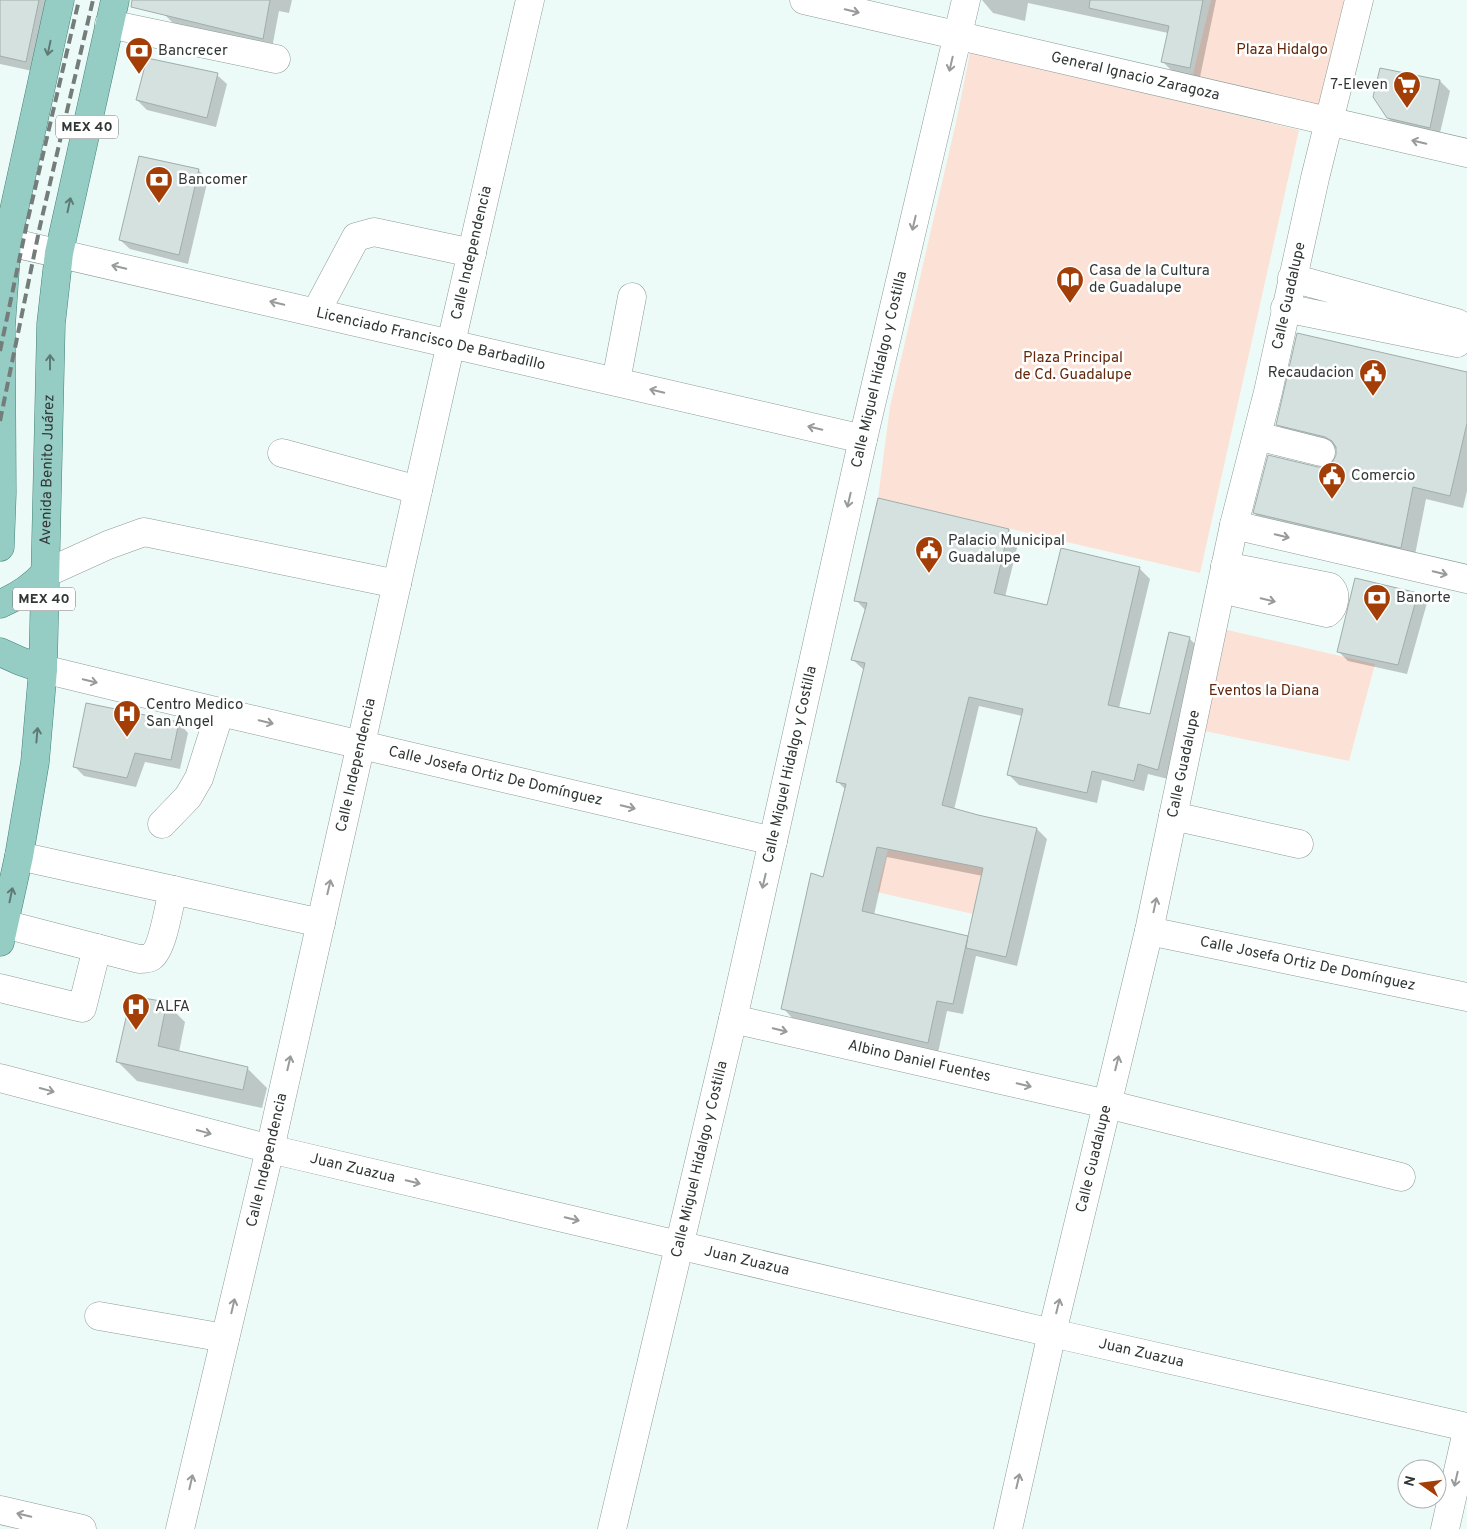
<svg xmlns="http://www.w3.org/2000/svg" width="1467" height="1529" viewBox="0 0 1467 1529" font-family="Overpass,sans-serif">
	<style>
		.green { fill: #fce1d6 }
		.shadow { fill: #0003; fill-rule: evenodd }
		.building { fill: #d4e1de; stroke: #a0adab; fill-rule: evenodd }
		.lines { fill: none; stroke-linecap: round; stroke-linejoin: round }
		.minor-casing { stroke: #8e9b98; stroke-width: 29 }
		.major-casing { stroke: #448279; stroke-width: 29 }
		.minor { stroke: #fff; stroke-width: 28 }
		.major { stroke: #95cdc4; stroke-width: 28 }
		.rail { stroke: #757d7b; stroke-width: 4; stroke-dasharray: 10 5; stroke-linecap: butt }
		.oneway { stroke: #989b9a }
		.oneway2 { stroke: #5f7a76 }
		.labels { text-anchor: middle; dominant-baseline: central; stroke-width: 5; stroke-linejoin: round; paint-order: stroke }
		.shield { fill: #fff; stroke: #707372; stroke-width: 1 }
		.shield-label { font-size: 14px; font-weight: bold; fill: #323736 }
		.park-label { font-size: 15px; fill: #62270b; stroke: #fff }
		.poi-label { font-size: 15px; fill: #323736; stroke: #fff; text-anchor: start }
		.street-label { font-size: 15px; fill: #323736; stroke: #fff }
	</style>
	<rect width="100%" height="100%" fill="#edfbf8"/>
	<path class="green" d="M1211,0h133l-26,109 -126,-31z
		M970,52l329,78 -99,443 -322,-75 12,-91 67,-289z
		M1223,629l152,35 -26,97 -149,-31z
		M888,849l95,19 -10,46 -96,-22z"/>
	<path class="shadow" d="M0,0h52l-15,72 -37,-8z
		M167,0h125l-3,13 -10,-2 -7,37 -98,-24 -10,-10z
		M982,0h234l-16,77 -27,-5 -11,-11 6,-28 -140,-30 -3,18 -32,-8z
		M1381,69l59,12 10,10 -11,46 -41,-9 -10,-10z
		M217,75l10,9 -11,43 -69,-17 -10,-10z
		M198,170l10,9 -20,85 -58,-15 -10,-9z
		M1467,373v118l-4,17 -37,-9 -12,61 -147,-34 -13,-13 64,-45h7l8,-4 4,-8v-7l-47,-12 -13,-13z
		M1009,530l10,10 -14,57 43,9 92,-37 10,10 -31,129 32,8 38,-78 10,10 -31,131 -20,-5 -4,17 -42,-11 -5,23 -78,-18 -10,-10 13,-59 -43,-10 -25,104 83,19 10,10 -30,127 -41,-10 -13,58 -16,-3 -9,42 -145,-34 -10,-11 41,-129 21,-90 -8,-8 27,-111 -11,-10 13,-49 -10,-11zM887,857l96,19 -14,61 -95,-22z
		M1417,594l10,9 -20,71 -59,-13 -9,-9z
		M179,723l9,10 -8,36 -35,-7 -9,25 -52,-11 -10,-10z
		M166,1003l19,19 -6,30 69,17 19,19 -5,20 -125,-27 -19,-19z"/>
	<path class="building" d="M0,0h39l-13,62 -26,-6z
		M132,0h138l-7,39 -132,-32z
		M1090,0h113l-13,68 -29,-6 8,-36 -80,-18z
		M147,58l71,15 -11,45 -71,-18z
		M1380,68l60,12 -10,48 -43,-10 -14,-21z
		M139,156l60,13 -20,86 -60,-15z
		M1297,333l170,39v51l-17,73 -37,-9 -12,61 -148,-35 15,-58 50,12h7l7,-4 4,-8v-8l-4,-6 -7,-4 -49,-12z
		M878,498l131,31 -15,64 53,12 14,-57 79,19 -32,138 42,9 19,-82 21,5 -32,133 -20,-6 -4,17 -42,-10 -5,22 -80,-18 16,-66 -54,-12 -27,108 36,10 59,13 -31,129 -40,-9 2,-12 -15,68 -16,-3 -9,42 -147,-34 30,-136 12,4 23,-93 -10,-2 29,-119 -14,-3 16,-57 -13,-2zM877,847l106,21 -15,68 -106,-25z
		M1355,578l63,15 -20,72 -61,-13z
		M86,703l93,19 -8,38 -36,-7 -8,25 -54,-11z
		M131,996l36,6 -9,44 90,21 -5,23 -127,-28z"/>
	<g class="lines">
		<defs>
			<g id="minor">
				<path id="s1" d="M804,0l663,153"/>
				<path d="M109,24l167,35"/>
				<path id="s2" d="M0,240l863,199"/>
				<path d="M1285,308l172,35 7,-7v-9l-7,-4 -165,-45"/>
				<path d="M316,312l40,-75 18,-5 98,21"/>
				<path d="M616,381l16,-84"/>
				<path d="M1257,436l64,16"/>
				<path d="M282,453l136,37"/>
				<path d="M1234,525l233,54"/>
				<path d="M44,574l64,-29 36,-13 253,52"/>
				<path d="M1221,589l106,24c8,-6 10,-20 3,-26l-105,-21"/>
				<path id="s3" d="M43,669l177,43 553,129"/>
				<path d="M1173,816l126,28"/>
				<path d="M162,824l26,-27 11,-19 21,-66"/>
				<path d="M19,856l154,34"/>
				<path d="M4,924l135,35c4,0 9,0 12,-2 12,-8 18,-52 22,-67l148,33"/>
				<path id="s4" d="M1149,931l318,66"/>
				<path d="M0,988l82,20 15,-60"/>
				<path id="s5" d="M733,1019l374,85 294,73"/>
				<path id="s6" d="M0,1078l270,71 782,184 415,94"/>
				<path d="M99,1316l126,22"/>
				<path d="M0,1510l82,19"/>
				<path id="s7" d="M180,1529l90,-380 181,-806 79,-343"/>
				<path id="s8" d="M612,1529l121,-510 130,-580 103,-439"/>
				<path id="s9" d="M1008,1529l44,-196 97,-402 85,-406 34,-133 47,-214 44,-178"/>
				<path d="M1445,1529l22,-98"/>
			</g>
			<g id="major">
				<path d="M0,547l2,-54 -1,-166 6,-85 53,-242"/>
				<path d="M0,604c17,-7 31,-16 44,-30"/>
				<path d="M0,652l20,9 23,8"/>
				<path id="s10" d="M0,942l19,-86 16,-94 8,-93 8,-345 8,-71 56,-253"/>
			</g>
		</defs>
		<use href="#minor" class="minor-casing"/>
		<use href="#major" class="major-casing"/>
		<use href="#minor" class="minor"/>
		<use href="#major" class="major"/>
		<path class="rail" d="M0,351l27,-128 52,-223
			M0,421l40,-195 53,-226"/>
	</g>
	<defs><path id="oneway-shaft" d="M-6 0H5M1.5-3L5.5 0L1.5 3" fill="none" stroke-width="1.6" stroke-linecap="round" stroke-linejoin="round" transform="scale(1.25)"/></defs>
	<g class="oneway">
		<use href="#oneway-shaft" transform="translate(852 11) rotate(13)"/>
		<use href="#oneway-shaft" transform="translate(951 64) rotate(103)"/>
		<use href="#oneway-shaft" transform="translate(1419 142) rotate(-167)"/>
		<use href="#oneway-shaft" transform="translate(914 223) rotate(103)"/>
		<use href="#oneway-shaft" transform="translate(119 267) rotate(-167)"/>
		<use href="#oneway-shaft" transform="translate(277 303) rotate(-167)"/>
		<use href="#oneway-shaft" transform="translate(657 391) rotate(-167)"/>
		<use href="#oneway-shaft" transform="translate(815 428) rotate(-167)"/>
		<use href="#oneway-shaft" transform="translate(849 500) rotate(103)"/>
		<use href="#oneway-shaft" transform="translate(1282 536) rotate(13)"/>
		<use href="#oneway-shaft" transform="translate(1440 573) rotate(13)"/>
		<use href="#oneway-shaft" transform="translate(1268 600) rotate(13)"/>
		<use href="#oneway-shaft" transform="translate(90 681) rotate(14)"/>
		<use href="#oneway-shaft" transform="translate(266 722) rotate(13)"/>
		<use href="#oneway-shaft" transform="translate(628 807) rotate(13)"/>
		<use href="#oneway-shaft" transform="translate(764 881) rotate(103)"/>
		<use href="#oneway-shaft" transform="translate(329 887) rotate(-77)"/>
		<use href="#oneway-shaft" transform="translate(1155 905) rotate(-78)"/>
		<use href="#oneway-shaft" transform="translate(780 1030) rotate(13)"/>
		<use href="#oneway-shaft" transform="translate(289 1063) rotate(-77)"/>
		<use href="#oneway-shaft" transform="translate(1117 1063) rotate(-76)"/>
		<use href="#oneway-shaft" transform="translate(1024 1085) rotate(13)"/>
		<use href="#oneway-shaft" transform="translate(47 1090) rotate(15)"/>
		<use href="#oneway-shaft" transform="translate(204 1132) rotate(15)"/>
		<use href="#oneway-shaft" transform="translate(413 1182) rotate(13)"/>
		<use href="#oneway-shaft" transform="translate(572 1219) rotate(13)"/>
		<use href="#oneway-shaft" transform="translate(233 1306) rotate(-77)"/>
		<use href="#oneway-shaft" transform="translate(1058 1306) rotate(-76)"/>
		<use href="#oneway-shaft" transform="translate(1456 1479) rotate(103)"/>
		<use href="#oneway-shaft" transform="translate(1018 1481) rotate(-77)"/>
		<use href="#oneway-shaft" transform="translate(191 1482) rotate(-77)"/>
		<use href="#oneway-shaft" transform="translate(24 1515) rotate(-167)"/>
	</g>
	<g class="oneway2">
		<use href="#oneway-shaft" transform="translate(49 48) rotate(102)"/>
		<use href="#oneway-shaft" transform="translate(69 205) rotate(-78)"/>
		<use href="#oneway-shaft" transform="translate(50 362) rotate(-90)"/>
		<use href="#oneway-shaft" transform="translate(37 735) rotate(-85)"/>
		<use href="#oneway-shaft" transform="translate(11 895) rotate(-78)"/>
	</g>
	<defs>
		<symbol id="bank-pin" viewBox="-11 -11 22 30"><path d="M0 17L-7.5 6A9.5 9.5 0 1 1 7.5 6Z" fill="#a23e06" stroke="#fff"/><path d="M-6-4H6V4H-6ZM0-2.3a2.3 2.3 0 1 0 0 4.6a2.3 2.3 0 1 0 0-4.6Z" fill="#fff"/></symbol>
		<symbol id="supermarket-pin" viewBox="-11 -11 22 30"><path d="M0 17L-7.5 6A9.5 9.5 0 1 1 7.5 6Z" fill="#a23e06" stroke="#fff"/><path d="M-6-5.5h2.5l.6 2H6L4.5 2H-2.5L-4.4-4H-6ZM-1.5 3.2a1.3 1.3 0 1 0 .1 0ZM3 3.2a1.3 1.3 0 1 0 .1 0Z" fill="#fff"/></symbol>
		<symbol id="library-pin" viewBox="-11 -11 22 30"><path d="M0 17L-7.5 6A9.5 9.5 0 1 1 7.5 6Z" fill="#a23e06" stroke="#fff"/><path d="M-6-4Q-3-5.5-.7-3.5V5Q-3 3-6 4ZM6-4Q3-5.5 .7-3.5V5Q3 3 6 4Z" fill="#fff"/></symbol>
		<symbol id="civic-pin" viewBox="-11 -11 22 30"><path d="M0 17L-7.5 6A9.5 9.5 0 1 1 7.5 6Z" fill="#a23e06" stroke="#fff"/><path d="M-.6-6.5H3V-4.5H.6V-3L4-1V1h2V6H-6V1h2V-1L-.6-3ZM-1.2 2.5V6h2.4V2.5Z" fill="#fff"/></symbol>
		<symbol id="hospital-pin" viewBox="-11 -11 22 30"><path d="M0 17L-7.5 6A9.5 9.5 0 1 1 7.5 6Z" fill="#a23e06" stroke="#fff"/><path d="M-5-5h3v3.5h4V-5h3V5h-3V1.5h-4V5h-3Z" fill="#fff"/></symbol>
	</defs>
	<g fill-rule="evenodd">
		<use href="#bank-pin" x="123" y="35" width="32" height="43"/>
		<use href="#supermarket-pin" x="1391" y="69" width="32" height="43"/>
		<use href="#bank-pin" x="143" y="164" width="32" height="43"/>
		<use href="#library-pin" x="1054" y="264" width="32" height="43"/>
		<use href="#civic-pin" x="1357" y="357" width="32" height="43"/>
		<use href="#civic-pin" x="1316" y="460" width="32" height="43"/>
		<use href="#civic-pin" x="913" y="534" width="32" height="43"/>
		<use href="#bank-pin" x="1361" y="582" width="32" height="43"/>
		<use href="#hospital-pin" x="111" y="698" width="32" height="43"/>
		<use href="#hospital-pin" x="120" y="991" width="32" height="43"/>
	</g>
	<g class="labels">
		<g class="shield">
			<rect x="56" y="115.5" width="62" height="23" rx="4"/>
			<rect x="13" y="587.5" width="62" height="23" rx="4"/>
		</g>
		<g class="shield-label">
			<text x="87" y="127">MEX 40</text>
			<text x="44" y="599">MEX 40</text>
		</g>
		<g class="park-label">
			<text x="1282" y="50">Plaza Hidalgo</text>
			<text x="1073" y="358">Plaza Principal<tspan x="1073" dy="17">de Cd. Guadalupe</tspan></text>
			<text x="1264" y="691">Eventos la Diana</text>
		</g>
		<g class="poi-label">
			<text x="158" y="51">Bancrecer</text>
			<text x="1388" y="85" text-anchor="end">7-Eleven</text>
			<text x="178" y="180">Bancomer</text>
			<text x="1089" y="271">Casa de la Cultura<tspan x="1089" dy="17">de Guadalupe</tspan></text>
			<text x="1354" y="373" text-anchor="end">Recaudacion</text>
			<text x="1351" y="476">Comercio</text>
			<text x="948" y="541">Palacio Municipal<tspan x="948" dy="17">Guadalupe</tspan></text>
			<text x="1396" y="598">Banorte</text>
			<text x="146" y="705">Centro Medico<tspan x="146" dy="17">San Angel</tspan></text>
			<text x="155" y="1007">ALFA</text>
		</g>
		<g class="street-label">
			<text stroke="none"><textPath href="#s1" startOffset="340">General Ignacio Zaragoza</textPath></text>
			<text stroke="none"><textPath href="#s7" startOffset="1309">Calle Independencia</textPath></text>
			<text stroke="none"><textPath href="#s9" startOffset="1265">Calle Guadalupe</textPath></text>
			<text stroke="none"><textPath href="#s2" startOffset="442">Licenciado Francisco De Barbadillo</textPath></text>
			<text stroke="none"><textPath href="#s8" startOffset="1190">Calle Miguel Hidalgo y Costilla</textPath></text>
			<text stroke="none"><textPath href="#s10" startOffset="476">Avenida Benito Juárez</textPath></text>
			<text stroke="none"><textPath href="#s7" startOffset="784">Calle Independencia</textPath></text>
			<text stroke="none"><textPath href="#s8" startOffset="785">Calle Miguel Hidalgo y Costilla</textPath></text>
			<text stroke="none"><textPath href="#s9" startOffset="785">Calle Guadalupe</textPath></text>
			<text stroke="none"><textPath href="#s3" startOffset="465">Calle Josefa Ortiz De Domínguez</textPath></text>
			<text stroke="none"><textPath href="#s4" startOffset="162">Calle Josefa Ortiz De Domínguez</textPath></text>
			<text stroke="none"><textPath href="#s5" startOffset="191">Albino Daniel Fuentes</textPath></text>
			<text stroke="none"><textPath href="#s8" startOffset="380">Calle Miguel Hidalgo y Costilla</textPath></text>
			<text stroke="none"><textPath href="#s9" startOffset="380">Calle Guadalupe</textPath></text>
			<text stroke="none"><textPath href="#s7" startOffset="379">Calle Independencia</textPath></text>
			<text stroke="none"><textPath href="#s6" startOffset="364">Juan Zuazua</textPath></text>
			<text stroke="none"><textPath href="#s6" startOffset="769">Juan Zuazua</textPath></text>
			<text stroke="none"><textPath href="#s6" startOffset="1174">Juan Zuazua</textPath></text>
		</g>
	</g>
	<g transform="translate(1422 1484) rotate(284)"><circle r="24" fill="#ffffff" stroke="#adafaf"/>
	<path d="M0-4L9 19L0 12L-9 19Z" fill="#a23e06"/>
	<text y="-8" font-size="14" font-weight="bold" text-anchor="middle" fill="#323736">N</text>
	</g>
</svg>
